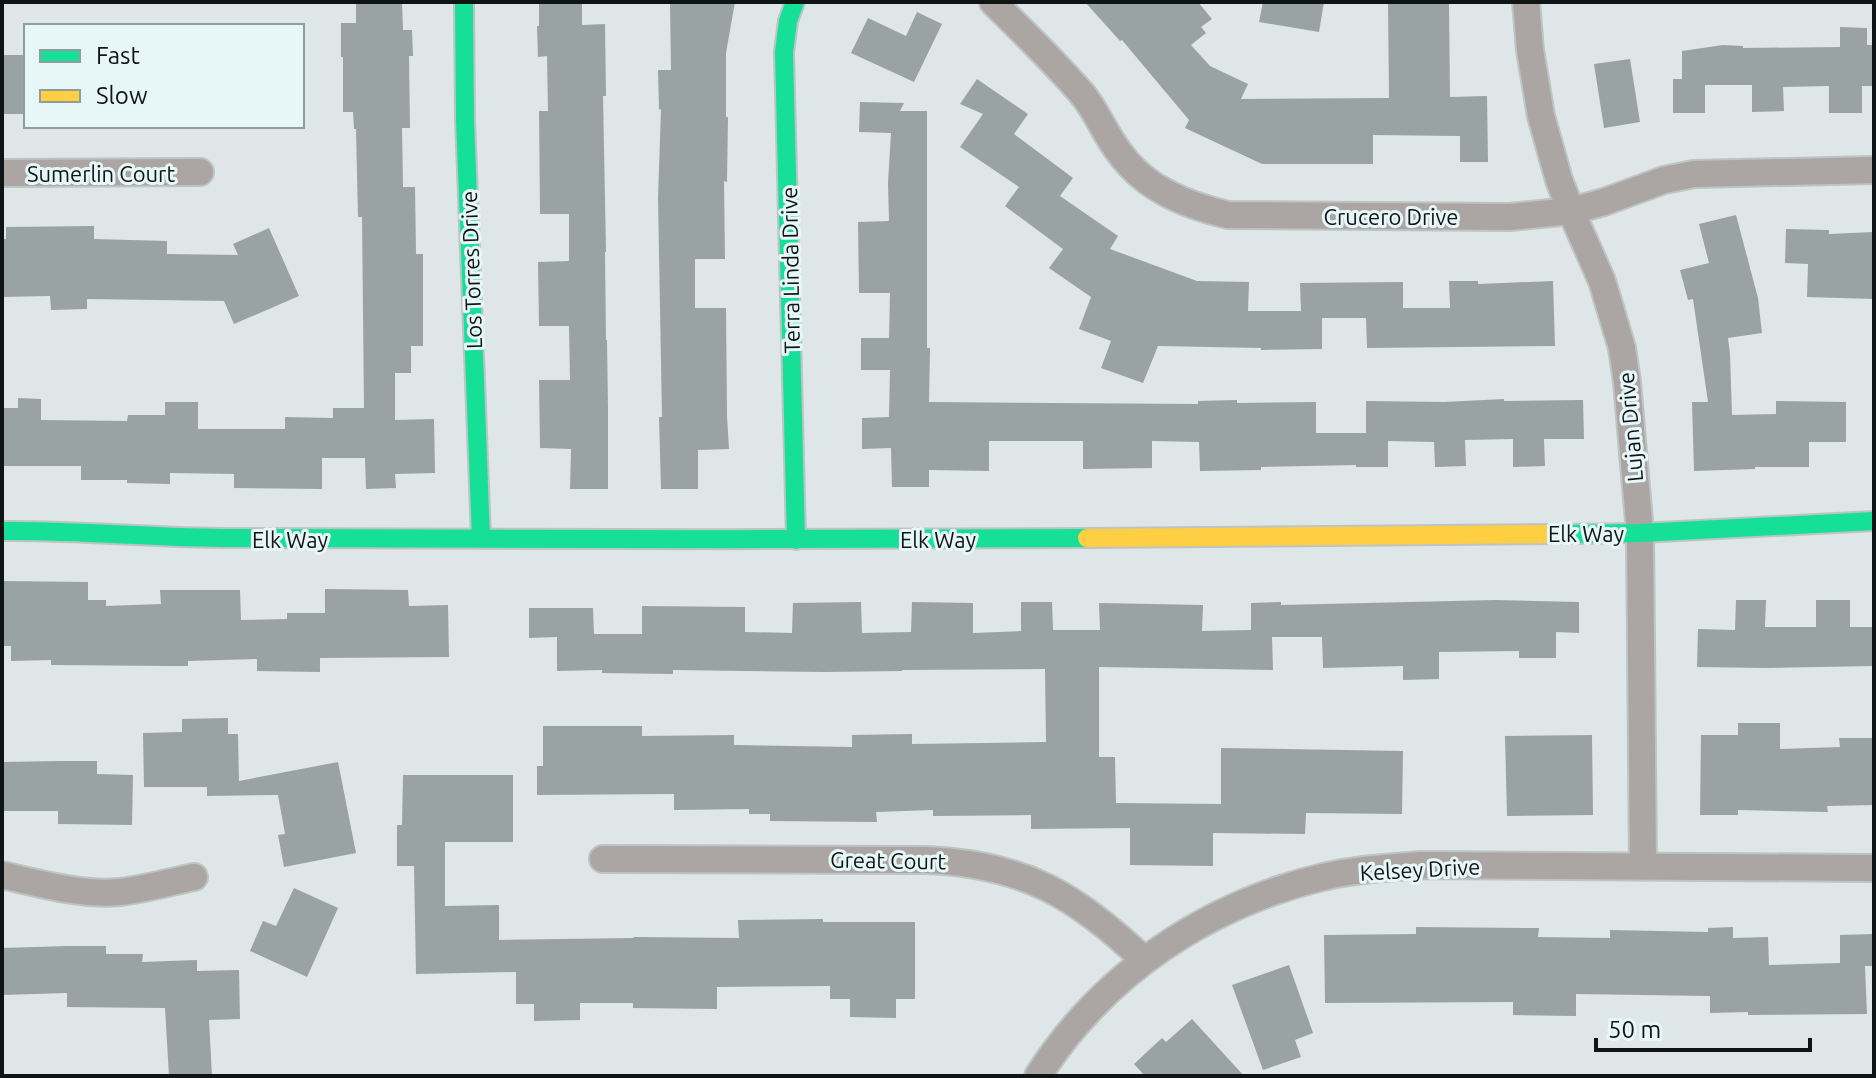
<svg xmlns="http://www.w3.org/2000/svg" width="1876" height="1078" viewBox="0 0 1876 1078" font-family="Ubuntu,sans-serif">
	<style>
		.building { fill: #99a3a4 }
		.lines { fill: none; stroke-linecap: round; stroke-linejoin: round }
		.street-casing { stroke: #bec4c4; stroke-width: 30 }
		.fast-casing { stroke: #bec4c4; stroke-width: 22 }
		.slow-casing { stroke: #bec4c4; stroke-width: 22 }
		.street { stroke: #aba5a3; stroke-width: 26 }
		.fast { stroke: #16e098; stroke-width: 18 }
		.slow { stroke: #ffcf43; stroke-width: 18 }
		.labels { text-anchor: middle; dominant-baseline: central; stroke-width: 6; stroke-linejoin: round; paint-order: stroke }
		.street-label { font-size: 22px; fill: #0f1414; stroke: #e7f7f8 }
	</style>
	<rect width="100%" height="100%" fill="#dee6e7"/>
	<path class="building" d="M356,2h46l1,28h9l1,26h-4l1,72h-8l1,59h12l1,67h7v92h-12v27h-16v47l39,-1 1,54 -40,1 1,14 -30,1 -1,-31h-43v31l-88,-1v-14l-64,-1v11l-43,-1v-3h-46v-14h-79v-58h16v-10l23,1v21l86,1 1,-6h37v-13h33v27h87v-12l48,1v-10h31l-2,-191h-4l-2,-88h-2l-1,-17h-10v-55h-2v-34h15z
		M539,2h43v23l23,-1 1,72h-3l3,156h-1l1,88h1l1,68v81h-38l1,-40 -31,-1 -1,-68h31l-1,-54h-30l-1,-64 31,-1v-47h-29l-1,-103h9l-1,-55 -9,1 -1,-31h2z
		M670,2h65l-9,51v64h2l-1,65 -3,-1 1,78h-30v49h31l1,108 2,33 -31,1v39h-37l-2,-72h3l-4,-219 3,-89 -2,1 -1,-40h13z
		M1085,2h113l14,17 -11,8 5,6 -15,12 19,21 38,18 -7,15 148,-1 -1,-94 61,-1 1,94 37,-1 1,66h-28v-26l-87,-1v29h-111l-77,-36 4,-8 -67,-80 -2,1z
		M1263,2h61l-5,30 -60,-10z
		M917,12l25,12 -28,58 -63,-29 17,-35 38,18z
		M1840,27l27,1v17h7v41h-12v27h-33v-27l-46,1 1,24 -32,1v-27h-47v28h-32v-34h9v-28l41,-6 20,1v2l97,-1z
		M2,55h24v59h-24z
		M1630,59l10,63 -36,6 -10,-64z
		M977,79l51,35 -14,20 59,44 -13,18 58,40 -8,13 87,32 52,1 -1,29h53l-1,-28 103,-1v26h47l-1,-27h29v3l75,-3 2,65 -188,2 -1,-30h-44v31l-61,1v-2l-103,-2 -15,37 -42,-15 10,-27 -32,-12 12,-32 -42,-29 14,-19 -58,-43 14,-19 -59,-40 23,-33 -23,-10z
		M860,102l44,1 -4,8h27v237h3l-1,54 269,2v-3l39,-1v3l79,-1v31h50v-32l78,1 60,-3v2l79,-1 1,39h-40l1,27 -32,1v-28l-48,1 1,26 -31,1 -1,-25 -46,-1v26h-32v-2l-95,2v3l-61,1 -1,-29 -47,-1v27l-69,1v-28h-94v30l-60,-1v17h-37l-1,-39 -29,1v-31l27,-1 1,-47h-29v-32h28l1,-45h-31l-1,-71 31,-1 -1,-38 3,-50 -32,-1z
		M1736,215l22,83 4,35 -34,5 2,16 2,61 44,-1v-13l70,1v40h-37v25h-54v2l-61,2 -2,-69h16l-15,-103 -5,1 -8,-30 29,-7 -10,-39z
		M94,226v13l73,2v13l71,1 -5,-11 36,-16 30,68 -65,28 -10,-23 -137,-2v10l-36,1 -1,-14 -48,1v-58h4v-12z
		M1786,229l43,1v4l45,-2v67l-67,-2 1,-33 -23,-1z
		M2,581l86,1v18h18v6l55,-2 -1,-14h80l1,30 46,-1v-6h38v-24l83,1 1,16 39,-1 1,52 -129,1v14l-63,-1v-12l-69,2v5h-18l-119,-1v-5l-40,1v-15h-9z
		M1495,600l84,2v31l-23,-1v26h-37v-7l-80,1v27l-36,1v-14l-80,2 -1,-31h-50l1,33 -174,-3v90h16l1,46 105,1v-56l182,3 -1,63 -96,-1 -1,21 -92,-1v33l-83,-1v-37l-99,1v-14l-98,1v-6l-57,2 1,10 -107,-1v-7h-21v-5l-75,1v-16l-137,1v-29h6v-40h99v10l92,-1v10l118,2v-12l60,-1v10l134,-2 -1,-73 -143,1v1l-77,1 -152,-2v4l-71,-1v-3l-45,1v-34l-28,1v-30h64l1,26h48v-28l103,1v25l47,1 1,-30 68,-1 1,31 49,-1 1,-30 61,1v30l48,-2v-29h31l1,28h47l-1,-27 104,2 -1,26 49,-1v-27l30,-1v3z
		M1736,600h30l-1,27h51v-27h34v27h24v39l-106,2 -71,-1 1,-38 37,1z
		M228,718v16h10l1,47 99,-19 18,91 -72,14 -6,-32 7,-1 -7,-39 -71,1v-9h-63l-1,-54 39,-1v-13z
		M1738,723h42v26l60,-2 -1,-9h35v67l-47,1 1,6 -90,-2v5h-38l1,-80h37z
		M1592,735l1,80 -86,1 -2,-80z
		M59,761h38v13l36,1 -1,50 -74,-1v-13h-56v-49z
		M403,775h110v67h-68v64l54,-1v35l134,-2 1,-1 105,1 -1,-18 85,-1v3h92v77h-19v19l-46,-1v-18h-20v-13l-113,1v22l-84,-1v-5h-53v17l-46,1v-17h-18v-32l-100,2 -2,-108h-17v-41h5z
		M294,888l44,20 -31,69 -57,-26 13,-30 13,5z
		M1416,927l123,1 -1,9 72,1v-8l98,2v-4l25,-1v11l35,-1 1,28 71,-2v-28l33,-1v32h-8l2,48 -119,1v-3l-38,1v-17l-134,-2v22l-63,-1v-13l-188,1 -1,-68 92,-1z
		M68,946h38v8h37l-1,8 55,-2v11l42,-1 1,49 -31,1 3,56h-43l-4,-68 -98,-1v-14l-65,2v-47z
		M1289,965l24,68 -18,7 6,17 -38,13 -31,-85z
		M1192,1019l52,57h-99l-11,-12 28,-26 4,4z"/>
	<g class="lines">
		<defs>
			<path id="street" d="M993,2c30,30 62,60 90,93 14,17 22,39 36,57 26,37 67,53 109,63l282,2 61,-6 33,-9 60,-22 30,-6 180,-4
				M1526,2l4,48 11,66 18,64 12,31 31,70 20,67 5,34 13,151 3,334
				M2,173l198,-1
				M603,859l324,1c96,4 149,35 217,100
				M2,875c35,8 82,21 118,17 25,-3 50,-10 74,-15
				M1038,1076c65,-102 168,-171 285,-199 32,-8 65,-9 98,-12l453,3"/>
			<path id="fast" d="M464,2l1,117 16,419
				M795,2l-7,19 -4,31 12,488
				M2,531c77,-1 153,7 230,7 285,1 570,2 855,0
				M1566,534l74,-1 234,-12"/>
			<path id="slow" d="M1087,538l479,-4"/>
		</defs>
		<use href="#street" class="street-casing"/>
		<use href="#fast" class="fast-casing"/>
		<use href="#slow" class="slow-casing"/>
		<use href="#street" class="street"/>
		<use href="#fast" class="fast"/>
		<use href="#slow" class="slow"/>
	</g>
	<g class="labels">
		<g class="street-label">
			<text x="101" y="173">Sumerlin Court</text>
			<text x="1391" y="216">Crucero Drive</text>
			<text transform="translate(471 270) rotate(-92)">Los Torres Drive</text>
			<text transform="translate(790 270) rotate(-91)">Terra Linda Drive</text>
			<text transform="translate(1630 427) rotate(-95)">Lujan Drive</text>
			<text x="1586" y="533">Elk Way</text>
			<text x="290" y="539">Elk Way</text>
			<text x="938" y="539">Elk Way</text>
			<text transform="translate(888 860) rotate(1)">Great Court</text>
			<text transform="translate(1420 869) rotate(-3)">Kelsey Drive</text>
		</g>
	</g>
	<rect width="1876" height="1078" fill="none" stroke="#0f1414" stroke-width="8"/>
	<rect x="24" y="24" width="280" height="104" fill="#e7f7f8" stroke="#919c9d" stroke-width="2"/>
	<rect x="40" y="50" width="40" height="12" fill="#16e098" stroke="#919c9d" stroke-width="2"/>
	<text x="96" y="64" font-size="24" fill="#0f1414">Fast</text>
	<rect x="40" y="90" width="40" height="12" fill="#ffcf43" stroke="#919c9d" stroke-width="2"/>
	<text x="96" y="104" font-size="24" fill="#0f1414">Slow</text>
	<path d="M1596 1038v12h214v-12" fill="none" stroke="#0f1414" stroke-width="4"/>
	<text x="1608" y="1038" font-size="24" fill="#0f1414" stroke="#e7f7f8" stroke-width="6" paint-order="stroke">50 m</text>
</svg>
